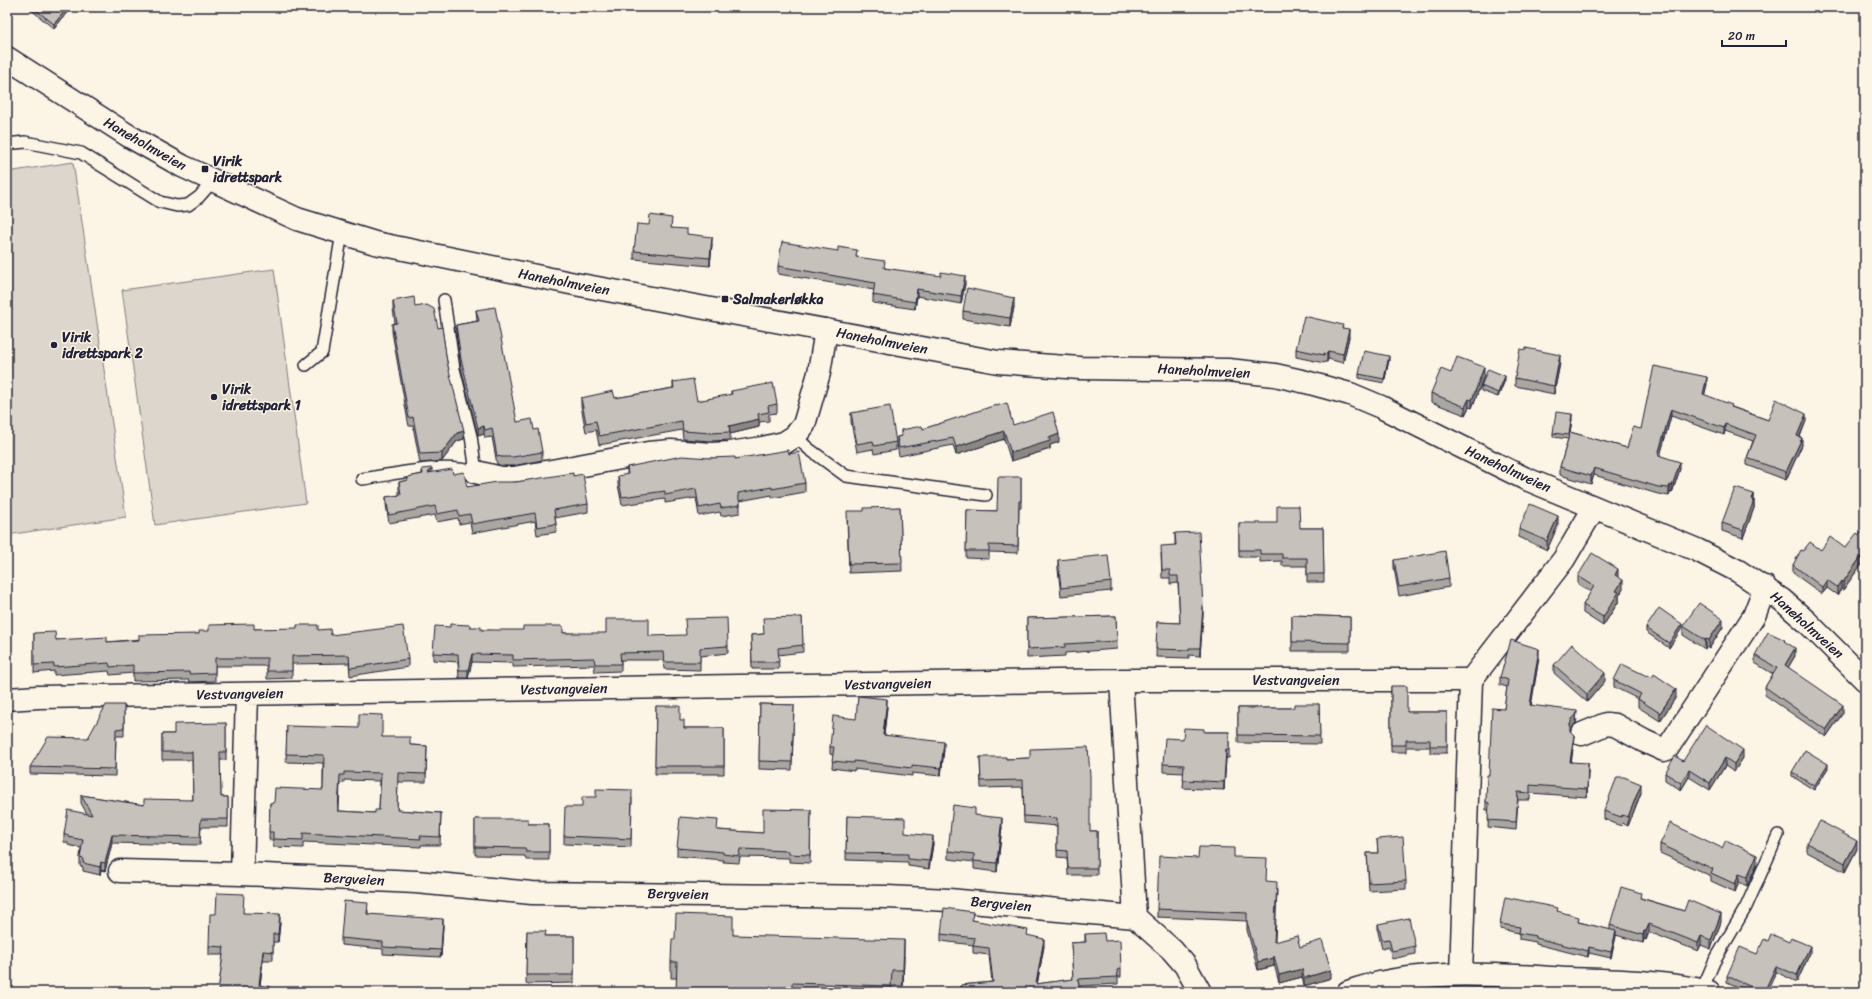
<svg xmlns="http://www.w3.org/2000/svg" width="1872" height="999" viewBox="0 0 1872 999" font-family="Sriracha,sans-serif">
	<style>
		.green { fill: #dcd6cc; stroke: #7f7c84 }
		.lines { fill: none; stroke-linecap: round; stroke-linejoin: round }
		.service-casing { stroke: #22223b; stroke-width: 14 }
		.minor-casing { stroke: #22223b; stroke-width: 25 }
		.secondary-casing { stroke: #22223b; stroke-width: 25 }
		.service { stroke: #fcf5e5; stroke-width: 11 }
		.minor { stroke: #fcf5e5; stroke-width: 22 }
		.secondary { stroke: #fcf5e5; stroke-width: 22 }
		.wall { fill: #aaa6a1; stroke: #22223b; fill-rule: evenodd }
		.shaded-wall { fill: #8b8783; stroke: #22223b }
		.building { fill: #c6c1bb; stroke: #22223b; fill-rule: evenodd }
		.poi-dot { fill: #22223b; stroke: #fcf5e5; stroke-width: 1.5 }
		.labels { text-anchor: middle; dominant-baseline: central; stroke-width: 3; stroke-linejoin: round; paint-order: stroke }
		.street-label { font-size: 14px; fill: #22223b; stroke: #fcf5e5 }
		.poi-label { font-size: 14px; font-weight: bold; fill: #22223b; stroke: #fcf5e5; text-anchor: start }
	</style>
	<rect width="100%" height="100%" fill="#fcf5e5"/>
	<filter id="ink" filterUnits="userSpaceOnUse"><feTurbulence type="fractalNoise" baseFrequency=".025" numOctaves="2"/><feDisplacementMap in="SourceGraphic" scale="8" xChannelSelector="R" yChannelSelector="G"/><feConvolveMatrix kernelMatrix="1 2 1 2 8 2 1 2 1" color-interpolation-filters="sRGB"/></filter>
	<g filter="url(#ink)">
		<path class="green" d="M73,162l53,355 -119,18v-363z
			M274,269l32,234 -151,22 -33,-235z"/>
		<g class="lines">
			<defs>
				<path id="service" d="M7,144l18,-2 56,11 79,49 17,4 11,-1 11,-8 14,-16
					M306,365l16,-13 20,-119
					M795,436l14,13 37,27 140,19
					M362,479c36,-5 78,-17 114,-7l-5,-36 -17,-67 -10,-69
					M1702,990l12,-28 32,-55 32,-72"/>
				<path id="minor" d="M476,472l25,6h13l134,-25 23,-2 40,3 19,-1 33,-5 21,-5 11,-7 9,-11 15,-52 7,-43
					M1121,680l14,237
					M1471,680l93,-121 30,-51
					M7,699l31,-2 1083,-17h350l-10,294
					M1582,734l24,-10 9,1 29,16 20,9 3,-1 87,-133 11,-29
					M120,871l122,3 174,8 116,11 355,4 62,3 186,17 37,33 13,15 15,27
					M242,874l5,-180
					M1348,992c67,-25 152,-17 222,-13 46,2 94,2 139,13"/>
				<path id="secondary" d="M7,58l122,78 53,30 115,53 78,24 200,41 423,78 82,6 148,2 47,5 31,7 44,12 31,13 143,71 173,72 41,21 44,29 25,22 58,58"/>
			</defs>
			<use href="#service" class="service-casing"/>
			<use href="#minor" class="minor-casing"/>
			<use href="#secondary" class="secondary-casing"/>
			<use href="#service" class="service"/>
			<use href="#minor" class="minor"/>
			<use href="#secondary" class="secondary"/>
		</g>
		<path class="wall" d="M29,7h39v4l-14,18 -25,-21z
			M649,225l23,3 40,16 -2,22 -76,-7v-8z
			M857,257l28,11 80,16 -4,20 -44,-8 -2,13 -42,-6v-8l1,-5 -96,-16v-8z
			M393,301l22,6 23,21 9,34 17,77 -7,2 -15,20 -22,2 -7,-37h-4l-2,-10 -15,-84v-8l3,-1 -2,-14z
			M1014,307l-4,20 -47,-8v-8z
			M476,310l41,112 17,8 8,22v8l-29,6h-11l-5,-2 -5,-27 -7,1 -1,-4 -6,2 -17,-68 -5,-35v-8l21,-4z
			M1343,328l6,9 -6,26 -15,-4 -1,3h-3v1l-28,-6v-8z
			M1389,360l-5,23 -25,-5v-4z
			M1560,363l-6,31 -39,-8v-8z
			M1451,373l33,3 -12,32 -3,-1 -4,8 -34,-13v-9z
			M1505,380l-7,17 -17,-6v-5z
			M673,382l24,19 34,-6v-4l46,13v9l-8,1v7l-10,1v5l-29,7v6l-19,1 -28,-2 -1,-9 -83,15 -3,-15 -10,2 -5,-26v-8h34l58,-10z
			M1707,384l-3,11 28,12 36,13 38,1 -6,16 2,8 -16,35 -39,-15v-7l6,-17 -28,-10 -1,4 -53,-19 -11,40 20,13 -8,24h-2l-1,3 -11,-2 -64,-19 -3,9 -31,-9v-8l8,-28 -15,-2v-4l19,-14 -2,13 57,16 14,-19z
			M996,406l17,19 46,17 -9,3v4l-39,12 -7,-22 -48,16 -3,-10 -54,11 -2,-11v-8l4,-1v-6l22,-1z
			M851,413l45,29v8l-22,4 -1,-5 -16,3 -6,-30z
			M789,454l16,29v9l-33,6v-3l-32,6v12l-19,3 -1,-4 -21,4 -3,-18 -31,5v-4l-43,6 -4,-20v-9l9,-1v-8l83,-9 25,1z
			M422,469l10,4 21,1 14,13 106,-11 15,28v8l-33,6 1,6v8l-19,3 -2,-14 -63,12 -2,-11 -11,2 -1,-6 -21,4 -2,-7 -46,8 -3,-18v-8l13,-2v-13l9,-2v-3l14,-3z
			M1021,477v31h-2l-1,45 -29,-1v7l-23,-1 1,-48 30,1z
			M1754,494v14l-11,30 -21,-7v-8z
			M900,507l2,64 -53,2 -2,-54 17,-8z
			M1239,523l61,5h23l1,54h-17v-16h-25v-5l-22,1v-5h-21z
			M1558,525l-11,25 -28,-13v-8z
			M1865,528v40l-4,-3 -18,25 -2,-1 -4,6 -10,-7 -5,6 -29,-21v-8l10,-14 42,-3 14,-13z
			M1175,533l28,81 -3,42 -11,-1v3l-33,-1 1,-35 23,1 -2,-40 -8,1v-6h-8l-1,-25 14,-8z
			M1058,560l53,22v9l-50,5 -3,-27z
			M1394,560l55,18v9l-50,9 -5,-28z
			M1578,576l40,2 5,11 -4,7v5l-16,25 -20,-13v-8l8,-13 -13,-8z
			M1292,615l58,2v34h-58z
			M1116,616l1,33 -52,4v3l-38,2v-40z
			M802,617l1,35 -25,3 1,14h-27l-1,-34 13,-1z
			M1683,626l40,1 -14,22 -3,-2 -1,2 -22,-14z
			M450,627h20l11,3 168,6 79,10v7l-28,3v14l-36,-1 -1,-9h-42v11l-26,1 -1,-7 -81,2v-4l-41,-1 -4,16h-9l-1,-16 -25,-2v-7z
			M1646,628h36l-13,20 -23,-16z
			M254,629l64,1 13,5 77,24v8l-58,9 -1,-13 -57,1v14l-25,1v-13h-52v15l-26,1v-2l-56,1v-8l-23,2 -1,-4 -55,4v-4l-20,2v-40l22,7 51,2 92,-8z
			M1785,642l10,14 -7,11 55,46 -17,24 -61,-42v-8l8,-13 -18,-11v-8z
			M1539,657l-8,48 46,14 -1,4 -4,4 -2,3 4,13 -3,19 17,9 -1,26 -57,-4v7h-12l-2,30 -28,-3 1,-17h-3v-8l3,-27 15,-66 3,-22 -7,-2v-8z
			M1554,665l51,16 -18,21 -33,-29z
			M1614,680l62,17 -16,24 -22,-14v-8l-24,-12z
			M1391,686l16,26h40v41h-17v-6h-24v5h-15z
			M760,704l34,1 -2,65 -33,-1z
			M1319,704l1,40 -82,-1v-35h52z
			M124,705v31h-8l-1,40 -85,-2v-7l58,-29z
			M656,706l24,14 4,8h40v46h-69z
			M887,707l-3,28 60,14 -3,27 -29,-3v3l-58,-7v2l-22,-3 1,-13 -3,-1v-7l26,-28z
			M226,723v37h-6l1,37h7v30h-27l-1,18 -88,-2 -7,28 -4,-1 -1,5 -17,-4v-4l-3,-1v-8l1,-10 -13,-3v-2l-4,-1v-8l23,-20 -6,-11v-8l63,10 49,-5 -1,-40h-30v-26h12z
			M287,726l95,11 28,8 17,1 -1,36h-28l-1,28 44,3 -1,32h-19v2l-118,-5v6l-30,-1v-7h-4l1,-37h4l49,-13v-27l-37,-1zM344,780l36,1 -1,29 -4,3 -36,-2 1,-28h4z
			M1204,732h25v26h-3l-2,32 -41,-2 1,-15 -21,-1v-8l20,-25z
			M980,757l26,2 24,-1 60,73h7v44h-29l-1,-17 -10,-1v-31l-33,-3 -1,-36 -42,1z
			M1743,758l-9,14 -9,-6 -15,24 -21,-13 -8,13 -16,-10v-7l18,-12z
			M1828,768l-14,22 -22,-14v-4z
			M1641,793l-13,33 -6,-3 -1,3 -17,-7v-8z
			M632,798l-1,49 -67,-3v-8l18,-29z
			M811,810l-1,53 -21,-1v-4l-49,-1 -1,6 -16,-1v-2l-46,-4v-8l41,-18 45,3z
			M975,815l27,12 -5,45 -23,-3v-7l-26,-3v-8z
			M847,816l58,17 28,11 -4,25 -21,-3v-4l-62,-2z
			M475,819l53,5h21v36h-23l-1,-4 -50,-1z
			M1377,839l29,42v8l-37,2 -2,-38h11z
			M1807,843l50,6 -12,23 -38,-20z
			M1660,844l62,4 35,16 -10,22 -8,-4 -4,10 -24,-11v-5l-51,-23z
			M1234,857l43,33 -2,52 25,5 31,31 -27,8 -2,-9 -23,6 -5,-19v2l-16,4 -11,-40v-9l-90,-4v-8l41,-51z
			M1641,898l80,24 -10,27 -10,-4 -3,6 -49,-19 -3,8 -2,-1 -1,4 -27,-8 -5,23 -22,-5 -1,4 -52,-13v-2l-17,-3v-6l-19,-4v-5l58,-12 21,10 31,8v-5z
			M368,910v4l75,12 -2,31 -58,-3v-5l-42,-4v-7z
			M243,913l37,10 -2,19h-5v18h-10l-3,26 11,6h-53l5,-37h-14v-9z
			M973,920l55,16 16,10 -7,38 36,-5 -2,-36 14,-1v-8l20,7 16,28v8h-3v7l-38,2v6h-119v-7l31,-3 -3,-27 -16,-2v-8l-32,-4v-7z
			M1378,924l37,22v8l-23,5 -3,-12 -7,2 -4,-17z
			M527,931l19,5h28v47l-48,1z
			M733,935l171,21 -1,30h-11l-1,6h-215l1,-14h-6v-16z
			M1768,941l42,12 -13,29 -21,-10 -9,20h-18l-22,-10v-6l30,-22z"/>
		<path class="shaded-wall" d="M68,7v4l-14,18v-5z
			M712,237v7l-2,22v-8z
			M965,276v8l-4,20v-8z
			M917,289v7l-2,13v-7z
			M1014,298v9l-4,20v-9z
			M1349,329v8l-6,26v-9z
			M1328,351v8l-1,3v-8z
			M1560,355v8l-6,31v-8z
			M1389,356v4l-5,23v-4z
			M1484,367v9l-12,32v-8z
			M1505,376v4l-7,17v-4z
			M1707,377v7l-4,18v-8z
			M1469,399v8l-4,8v-8z
			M1671,409v7l-13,47v-8z
			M1572,414v5l-3,21v-5z
			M1806,414v7l-9,22v-7z
			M759,419v8l-29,7 -1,-8z
			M1725,424v7l-1,4v-7z
			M484,426v8l-6,2v-8z
			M464,431v8l-7,2 -15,20v-8l15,-20z
			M1004,431v8l-48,16v-8z
			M1059,434v8l-9,3v4l-39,12v-8l38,-15z
			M1802,438v7l-16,35v-8z
			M1680,462v7l-8,24v-7z
			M432,468v8l-4,-3z
			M1594,468v7l-3,9v-8z
			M1670,485v8l-1,3v-8z
			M1754,494v14l-11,30v-8z
			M1558,516v9l-11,25v-9z
			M1861,557v8l-18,25v-8z
			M1618,569v9l-3,-3z
			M1623,580v9l-4,7v5l-16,25v-9l13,-26z
			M1827,580v8l-5,6v-7z
			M1841,581v8l-4,6v-8z
			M1203,607v7l-3,42v-8z
			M1723,619v8l-14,22v-9z
			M1682,624v4l-13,20v-5z
			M1706,639v8l-1,2v-9z
			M1795,648v8l-10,17v-8z
			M1539,649v8l-9,56v-8z
			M472,654v8l-4,16v-8z
			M1605,673v8l-18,21v-8z
			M1676,689v8l-16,24v-8z
			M887,699v8l-4,36v-8z
			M1843,705v8l-17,24v-7z
			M1577,711l-1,12 -4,4 -2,5v-8l2,-5z
			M1574,735v8l-4,27v-8z
			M944,742v7l-3,27v-8z
			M1226,750v8l-2,32v-8z
			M1743,750v8l-9,14v-8z
			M1725,758v8l-15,24v-7z
			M1588,763v8l-1,26v-8z
			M1828,764v4l-14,22v-4z
			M1689,770v7l-8,13v-7z
			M1641,784v9l-13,33v-9z
			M1002,818v9l-5,45v-9z
			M112,835v8l-7,28v-8z
			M933,836v8l-4,25v-8z
			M1857,841v8l-12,23v-9z
			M1757,855v9l-10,22v-9z
			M101,862v8l-1,5v-8z
			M1739,874v8l-4,10v-8z
			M280,914v9l-2,19v-8z
			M1721,914v8l-10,27v-9z
			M443,919v7l-2,31v-7z
			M1649,924v8l-3,8v-9z
			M1616,931v6l-5,21v-6z
			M1644,931v8l-1,4v-8z
			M1701,936v9l-3,6v-8z
			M1044,939v7l-8,45v-7z
			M904,940v16l-1,30v-16z
			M1810,946v7l-13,29v-7z
			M1589,947v6l-1,4v-6z
			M263,951v9l-4,32v-7z
			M1274,958v8l-16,4v-8z
			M1776,966v6l-9,20h-2v-2z
			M1302,969v8l-23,6v-8z
			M1331,970v8l-27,8v-8z"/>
		<path class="building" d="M32,7h36l-14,17z
			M650,215l22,3 -1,10 16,1v5l25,3 -2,21 -76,-7 3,-27 12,1z
			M782,242l56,9v-4l19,3 -1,7 29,4 -1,7 57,8v-4l24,4 -4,20 -44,-7 -2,13 -42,-7 2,-12 -97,-17z
			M967,288l47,10 -4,20 -47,-7z
			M414,297l1,10 12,-2 7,4 4,19 4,-1 5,35 17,69 -7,2 -15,20 -22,1 -7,-37 -4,1 -2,-11 -15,-83 5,-1 -4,-22z
			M495,307l22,115 15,-3 2,11 4,-1 4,23 -29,5h-11l-5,-1 -5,-28 -7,2 -1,-4 -6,2 -17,-69 -5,-34 23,-4 -3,-11z
			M1304,316l39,9 -1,3 7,1 -6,25 -15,-3 -1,3 -3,-1v2l-28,-6z
			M1526,348l34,7 -6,31 -39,-8 5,-29 6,1z
			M1364,351l25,5 -5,23 -25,-5z
			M1457,357l27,10 -12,33 -3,-1 -4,8 -34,-14 10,-24 10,4z
			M1654,366l53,11 -4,17 29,11 -1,2 37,13 8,-21 30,15 -9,22 5,2 -16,34 -39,-14 9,-23 -31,-11 -1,4 -53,-19 -13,46 22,7 -8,24 -2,-1 -1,3 -11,-1 -64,-19 -3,8 -31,-9 10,-35 57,16 6,-21 8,2z
			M1488,369l17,7 -7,17 -17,-7z
			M693,379l4,22 35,-7 -1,-3 42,-8 4,21 -9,2 1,6 -11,2 1,5 -30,7 1,6 -19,1 -28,-2 -1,-10 -83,15 -3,-15 -10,2 -5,-25 32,-7 2,7 59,-10 -1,-6z
			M1007,403l6,22 40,-13 6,22 -10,4 1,3 -39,12 -7,-22 -48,16 -3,-9 -54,10 -2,-11 5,-1 -1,-6 21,-4 1,3 73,-24v1z
			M890,406l6,36 -22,4 -1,-5 -16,3 -6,-31z
			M1556,412l16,2 -3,21 -16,-2z
			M788,450l1,4 10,-2 6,31 -33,6v-2l-34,6 2,12 -19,3 -1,-4 -21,4 -3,-19 -31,6v-4l-43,6 -4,-21 10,-2 -1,-7 55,-11 28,2 25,-1v2z
			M432,468l-4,5 24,-4 1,5 11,-2 3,15 30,-5h19l57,-9v3l10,-2 5,30 -34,6 2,14 -19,3 -2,-14 -63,11 -2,-10 -11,2 -1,-6 -21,4 -2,-8 -46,9 -3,-18 15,-2 -2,-13 9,-2v-3l15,-3 -1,-5z
			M998,477h23v24h-2l-1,45 -29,-1v6h-23l1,-41 30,1z
			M1735,488l19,6 -2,5 2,1 -11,30 -21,-7z
			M1530,504l28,12 -11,25 -28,-12z
			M1277,506h22l1,22h23l1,46h-17v-16h-25v-4h-22v-4h-21v-27h38z
			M900,507l2,56 -53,1 -2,-53h17v-3z
			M1865,528v32l-4,-3 -18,25 -2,-1 -4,6 -10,-7 -5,7 -29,-22 8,-15 2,1 7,-9 11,8 9,-13 15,11 12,-15 2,2z
			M1199,532l4,75 -3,41h-11v2l-33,-1 1,-27 23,1 -2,-47h-8v-6h-8l-1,-24 15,-1 -1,-12z
			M1445,551l4,27 -50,9 -5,-27z
			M1592,553l26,16 -3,6 8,5 -7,11 3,1 -16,25 -20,-12 11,-19 -16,-10z
			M1108,555l3,27 -50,6 -3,-28z
			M1699,603l24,16 -14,21 -3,-1 -1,1 -22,-14z
			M1659,608l23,16 -13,19 -23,-15z
			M1292,615l58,2v26l-58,-1z
			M1116,616l1,25 -52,3v3l-38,2v-31z
			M802,617l1,28 -25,3 1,14h-27l-1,-27 13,-1 -1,-16z
			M727,618l1,28 -28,2v14h-36l-1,-10 -43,1 1,11h-26l-1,-6 -81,2v-5l-41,-1 -4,16h-9l-1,-16 -25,-1 2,-27 15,1v-3l20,1v2h11v3h42v-4h40v7h43v-14h43v17l37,-1 -1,-16z
			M254,624v5l43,-1v-3h21v5l12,-1 1,6 72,-9 5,33 -58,9 -1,-13 -57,1v15h-25v-13h-52v15l-26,1v-2l-56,1v-8l-23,2 -1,-4 -55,4v-3l-20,1v-32l21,-1 1,8 51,-3v5l32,-2v-5l60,-1v-3h10v-6z
			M1768,632l17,8 -1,1 11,7 -10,17 58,40 -17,25 -61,-43 12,-19 -22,-13z
			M1511,640l28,9 -9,56 47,6 -1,4 -4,4 -2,5v7l4,4 -4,27 18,1 -1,26 -57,-4v8l-12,-1 -2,30 -28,-2 1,-17 -3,-1 1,-27h2l3,-67 12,1 4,-29 -8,-3z
			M1572,644l33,29 -18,21 -33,-29z
			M1622,664l25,12 1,-1 4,3 2,-4 22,15 -16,24 -22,-14 3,-5 -27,-14z
			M1391,686h16v26h40v34h-17v-6h-24v5h-15z
			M858,696l29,3 -4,36 61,7 -3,26 -29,-3v3l-58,-7v2l-22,-2 2,-14h-4l3,-31 23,3z
			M760,704l34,1 -2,57 -33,-1z
			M1294,704h25l1,32 -82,-1v-27h52l4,-1z
			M106,705h18v23l-8,1 -1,40 -85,-2 18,-30 40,1z
			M656,706h24v14h4v8h40v38h-69z
			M359,714l23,1v22h28v8l17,1 -1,28 -28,-1 -1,37 44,3 -1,24 -20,-1 1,3 -118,-6v7l-30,-1v-7h-4l1,-29h4l1,-15 48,2 1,-35 -38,-1 1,-28 72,2zM344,772l37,1 -2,37h-4v3l-37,-2 2,-36h4z
			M226,723v29h-6l1,45h7v22h-27l-1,18 -88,-2 -7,28 -4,-1 -1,5 -17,-4 1,-4 -4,-1 3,-18 -15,-3v-2l-4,-1 4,-24 24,5 -11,-20 63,10v-6l49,1 -1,-48h-30v-18h12v-10z
			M1706,725l37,25 -9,14 -9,-6 -15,25 -21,-13 -8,13 -16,-10 10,-17 8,5z
			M1184,728l20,1v3h25v18h-3l-2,32 -41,-2 1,-15 -21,-1 2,-26 18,1z
			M1088,747l2,29v55h7v37h-29l-1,-17 -10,-1v-32l-33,-2 -1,-36 -42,1 -1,-24h26v2l24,-1v-9z
			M1805,750l23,14 -14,22 -22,-14z
			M1617,777h7l17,7 -13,33 -6,-2 -1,2 -17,-6z
			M596,789l36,1 -1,49 -67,-3 1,-29h17v-10h14z
			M953,805l22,3v7l27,3 -5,45 -23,-2v-7l-26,-3z
			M763,809l48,1 -1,45 -21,-1v-3l-49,-2 -1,7 -16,-2v-2l-46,-4 3,-31 38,3 -1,10 46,3z
			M847,816l58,2v15l28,3 -4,25 -21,-2v-5l-62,-1z
			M475,819h53v5h21v28h-23l-1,-4 -50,-1z
			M1820,821l37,20 -12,22 -38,-20z
			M1670,823l52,25 4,-8 31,15 -10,22 -8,-3 -4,10 -24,-11 2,-4 -53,-25z
			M1403,837l3,44 -37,2 -2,-30h11l-1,-14z
			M1199,847l35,1v9l33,1 -1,23 11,1 -3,60 23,-6 3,11 22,-7 9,30 -27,8 -2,-9 -23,6 -5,-19v2l-16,4 -11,-40v-9l-90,-4 2,-53 39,2z
			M1621,887l20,6 -1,5 44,13 4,-11 33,14 -10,26 -10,-4 -3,7 -49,-19 -3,7h-2l-1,4 -33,-10z
			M217,893l27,1 -1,19 37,1 -2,20h-5v18l-10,-1 -4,34 12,2 -1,5h-52l6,-45 -15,-1 1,-32h6z
			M1505,897l53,11 -1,3 22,6 -1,5 38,9 -5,21 -22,-5 -1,4 -52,-13v-2l-17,-3 1,-6 -20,-3z
			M344,901l24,2 -1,11 76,5 -2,31 -58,-3v-5l-42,-4z
			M944,908l29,4 -1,8 56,10 -1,5 17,4 -8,45 37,-5 -2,-36 15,-1 -1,-8 19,-1 1,8 15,-1 1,29 -4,1 1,7 -40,2 2,13h-118l-1,-7 32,-3 -4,-34 -16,-2 2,-8 -34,-4z
			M676,914l57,2v19l171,5 -1,30h-11l-1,16 -99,-3v9h-116l1,-30h-6l1,-23h3z
			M1409,918l6,28 -23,5 -3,-12 -7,1 -4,-16z
			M527,931h19l-1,5h29v39h-48z
			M1771,934l18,8 2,-4 19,8 -13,29 -21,-9 -11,24 -9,-1 -29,-13 13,-29 17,7 7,-15 4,2z
			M336,989l57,1v2h-57z"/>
	</g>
	<g class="poi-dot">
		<rect x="201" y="165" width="8" height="8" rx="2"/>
		<rect x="721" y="295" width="8" height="8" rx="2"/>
		<circle cx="54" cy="345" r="4"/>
		<circle cx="214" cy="397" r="4"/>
	</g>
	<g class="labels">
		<g class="street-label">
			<text transform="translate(145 144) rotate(30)">Haneholmveien</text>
			<text transform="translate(564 282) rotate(11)">Haneholmveien</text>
			<text transform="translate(882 341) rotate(11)">Haneholmveien</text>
			<text transform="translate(1204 371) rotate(3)">Haneholmveien</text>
			<text transform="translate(1508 469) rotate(25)">Haneholmveien</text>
			<text transform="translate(1807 625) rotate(42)">Haneholmveien</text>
			<text x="1296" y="680">Vestvangveien</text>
			<text transform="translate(888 684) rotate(-1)">Vestvangveien</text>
			<text transform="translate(564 689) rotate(-1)">Vestvangveien</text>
			<text transform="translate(240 694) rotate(-1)">Vestvangveien</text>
			<text transform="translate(354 879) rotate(3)">Bergveien</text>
			<text transform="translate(678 894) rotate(1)">Bergveien</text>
			<text transform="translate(1001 904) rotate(5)">Bergveien</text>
		</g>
		<g class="poi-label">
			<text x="213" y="161">Virik<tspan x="213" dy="16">idrettspark</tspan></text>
			<text x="733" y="299">Salmakerløkka</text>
			<text x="62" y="337">Virik<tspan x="62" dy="16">idrettspark 2</tspan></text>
			<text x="222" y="389">Virik<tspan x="222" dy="16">idrettspark 1</tspan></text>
		</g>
	</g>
	<rect width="1872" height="999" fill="none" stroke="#fcf5e5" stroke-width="24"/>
	<rect x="12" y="12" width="1848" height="975" fill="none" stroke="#22223b" stroke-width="1.5" filter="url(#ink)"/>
	<path d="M1722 40v6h64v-6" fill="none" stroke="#22223b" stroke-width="2"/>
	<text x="1728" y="40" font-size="12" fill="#22223b" stroke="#fcf5e5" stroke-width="3" paint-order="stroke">20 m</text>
</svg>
